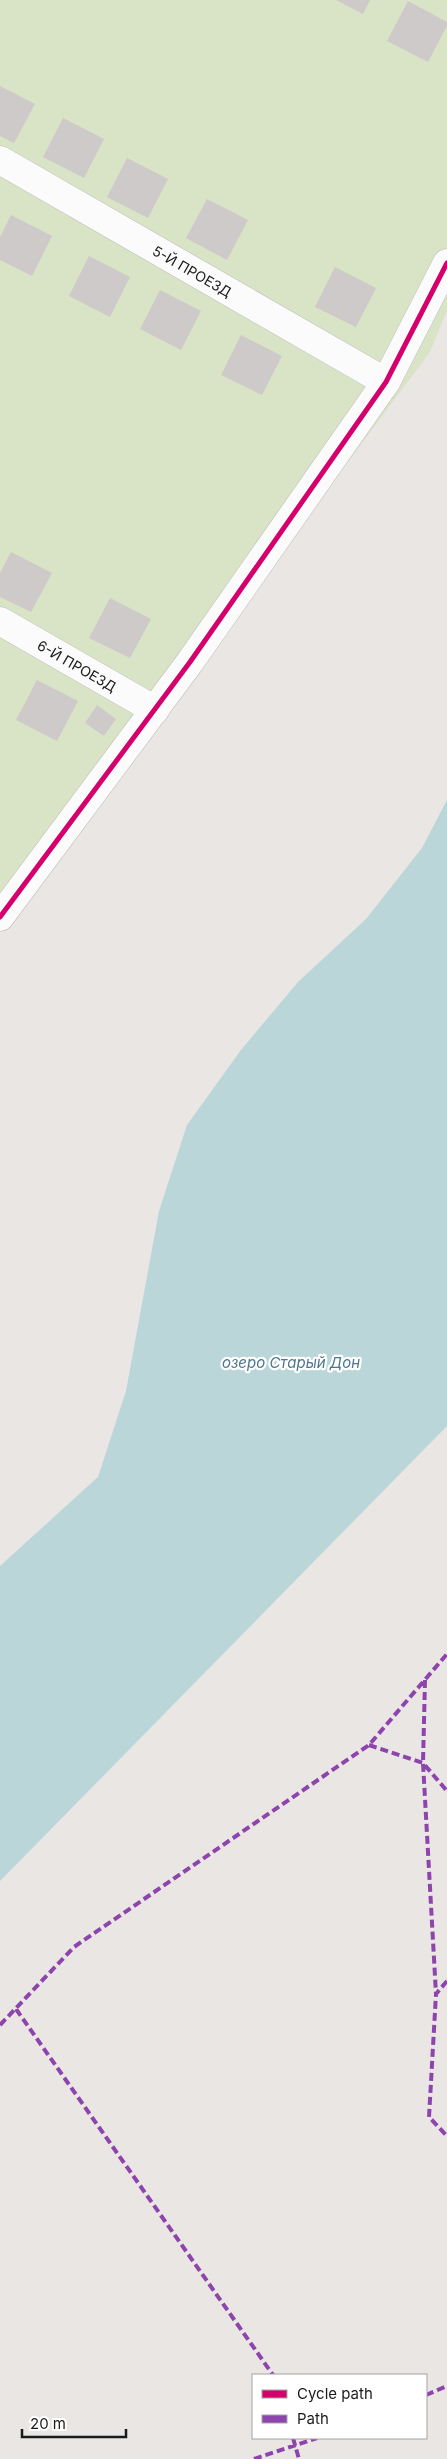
<svg xmlns="http://www.w3.org/2000/svg" width="447" height="2459" viewBox="0 0 447 2459" font-family="Inter,sans-serif">
	<style>
		.grass { fill: #d9e3c5 }
		.water { fill: #bad6d8 }
		.building { fill: #cecac9 }
		.lines { fill: none; stroke-linecap: round; stroke-linejoin: round }
		.minor-casing { stroke: #bcbbba; stroke-width: 29 }
		.minor { stroke: #fcfbfb; stroke-width: 28 }
		.quiet { stroke: #8e44ad; stroke-width: 4; stroke-dasharray: 8 4; stroke-linecap: butt }
		.cycleway-casing { stroke: #fff; stroke-width: 8 }
		.cycleway { stroke: #d6006c; stroke-width: 5 }
		.labels { text-anchor: middle; dominant-baseline: central; stroke-width: 4.5; stroke-linejoin: round; paint-order: stroke }
		.street-label { font-size: 14px; fill: #1b1b1b; stroke: #fff }
		.water-label { font-size: 15px; font-style: italic; fill: #4d7790; stroke: #fff }
	</style>
	<rect width="100%" height="100%" fill="#e9e6e3"/>
	<path class="grass" d="M0,0h447v310l-17,42 -430,574z"/>
	<path class="water" d="M447,800v626l-447,455v-315l98,-89 28,-86 33,-180 28,-86 54,-75 57,-68 68,-63 56,-71z"/>
	<path class="building" d="M336,0h34l-7,14z
		M408,1l39,21v4l-19,36 -41,-21z
		M0,86l35,18 -21,39 -14,-7z
		M63,118l41,21 -20,39 -41,-21z
		M127,158l41,21 -20,39 -41,-21z
		M207,199l41,21 -21,40 -41,-22z
		M11,215l41,21 -20,40 -32,-16v-23z
		M89,256l41,21 -20,40 -41,-21z
		M335,267l41,21 -20,39 -41,-20z
		M160,290l41,21 -20,39 -41,-21z
		M241,335l41,21 -20,39 -41,-20z
		M11,552l41,21 -21,39 -31,-15v-24z
		M110,598l41,21 -21,39 -41,-20z
		M37,680l41,21 -21,40 -41,-21z
		M97,705l19,14 -12,17 -19,-13z"/>
	<g class="lines">
		<defs>
			<g id="minor">
				<path id="s1" d="M0,160l386,222"/>
				<path id="s2" d="M0,621l155,89"/>
				<path d="M0,917l190,-255 196,-280 61,-119"/>
			</g>
		</defs>
		<use href="#minor" class="minor-casing"/>
		<use href="#minor" class="minor"/>
		<path class="quiet" d="M425,1680l-2,83 13,231
			M369,1745l54,18 24,28
			M447,1981l-11,13 -7,123 18,19
			M16,2009l257,366
			M0,2025l74,-78 295,-202 78,-91
			M426,2395l21,-9
			M293,2438l6,21
			M254,2459l63,-21"/>
		<defs>
			<path id="cycleway" d="M0,917l190,-255 196,-280 61,-119"/>
		</defs>
		<use href="#cycleway" class="cycleway-casing"/>
		<use href="#cycleway" class="cycleway"/>
	</g>
	<g class="labels">
		<g class="street-label">
			<text stroke="none"><textPath href="#s1" startOffset="222">5-Й ПРОЕЗД</textPath></text>
			<text stroke="none"><textPath href="#s2" startOffset="89">6-Й ПРОЕЗД</textPath></text>
		</g>
		<g class="water-label">
			<text x="291" y="1362">озеро Старый Дон</text>
		</g>
	</g>
	<rect x="252" y="2374" width="175" height="65" fill="#ffffff" stroke="#a4a4a4"/>
	<rect x="262" y="2390" width="25" height="8" fill="#d6006c" stroke="#a4a4a4"/>
	<text x="297" y="2399" font-size="15" fill="#1b1b1b">Cycle path</text>
	<rect x="262" y="2415" width="25" height="8" fill="#8e44ad" stroke="#a4a4a4"/>
	<text x="297" y="2424" font-size="15" fill="#1b1b1b">Path</text>
	<path d="M22 2429v8h104v-8" fill="none" stroke="#1b1b1b" stroke-width="2.5"/>
	<text x="30" y="2429" font-size="15" fill="#1b1b1b" stroke="#ffffff" stroke-width="4" paint-order="stroke">20 m</text>
</svg>
